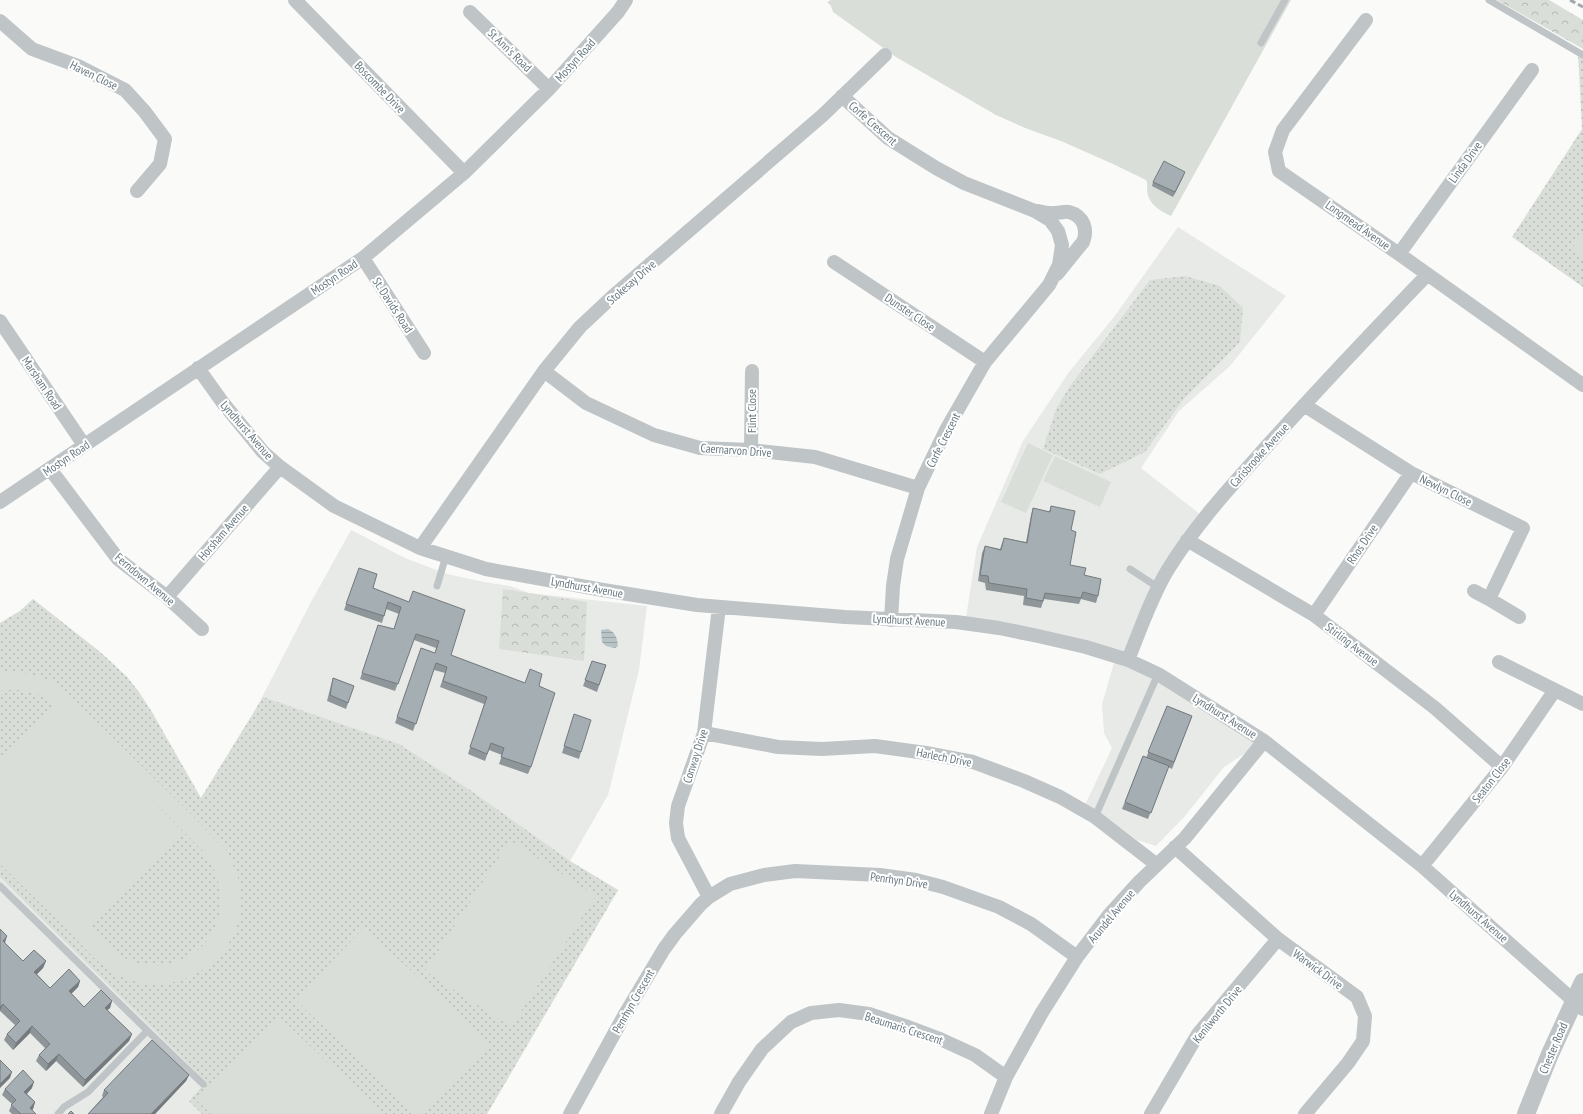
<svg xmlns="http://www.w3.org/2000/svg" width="1583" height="1114" viewBox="0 0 1583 1114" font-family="'PT Sans Narrow',sans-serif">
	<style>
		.built { fill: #e8eae8 }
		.grass { fill: url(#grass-dots) }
		.forest { fill: url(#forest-crowns) }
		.garden { fill: #daded8 }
		.water { fill: url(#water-rules) }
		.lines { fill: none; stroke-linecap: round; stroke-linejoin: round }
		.service { stroke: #bfc4c7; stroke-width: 7 }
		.minor { stroke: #bfc4c7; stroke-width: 14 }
		.tertiary { stroke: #bfc4c7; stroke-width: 18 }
		.rail { stroke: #a0a8ac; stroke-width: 3; stroke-dasharray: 6 3; stroke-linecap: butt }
		.wall { fill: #8e9699 }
		.shaded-wall { fill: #747a7d }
		.building { fill: #a5aeb2; stroke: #747a7d }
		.labels { text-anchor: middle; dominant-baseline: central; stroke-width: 4; stroke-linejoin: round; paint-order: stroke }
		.street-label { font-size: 12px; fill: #677880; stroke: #fff }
	</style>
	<defs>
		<pattern id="grass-dots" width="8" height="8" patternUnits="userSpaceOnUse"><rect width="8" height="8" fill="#daded8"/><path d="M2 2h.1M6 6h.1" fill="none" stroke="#b5b9b4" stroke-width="1.8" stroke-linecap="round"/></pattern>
		<pattern id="forest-crowns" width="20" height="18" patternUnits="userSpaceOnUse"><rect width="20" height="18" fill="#daded8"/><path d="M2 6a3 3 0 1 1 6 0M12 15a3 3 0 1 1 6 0" fill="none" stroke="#b5b9b4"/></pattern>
		<pattern id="water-rules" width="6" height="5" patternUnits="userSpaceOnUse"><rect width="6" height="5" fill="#b8c3c6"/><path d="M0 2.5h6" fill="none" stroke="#99a3a6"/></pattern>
	</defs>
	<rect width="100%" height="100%" fill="#fafaf8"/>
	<path class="built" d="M1178,227l108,69 -56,70 -51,45 -38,57 64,50 -13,14 -63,127 135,82 -40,26 -39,49 -29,30 -19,-6 -36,-27 -16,-8 27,-57 -8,-15 -2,-29 14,-48 -151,-32 12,-77 46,-106 46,-69 45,-55z
		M351,530l54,28 42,16 37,8 26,4 19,7 118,13 -8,64 -31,125 -38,66 48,29 -131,224h-487v-491l20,-12 13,-12 75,60 19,18 12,15 62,106 54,-87 56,-109z"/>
	<path class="grass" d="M1578,52l5,2v233l-71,-50 70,-108z
		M1185,276l35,10 23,22 -3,34 -57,58 -38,52 -45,22 -57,-25 13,-40 14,-23 80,-106z
		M33,599l66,52 28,26 12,15 13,20 49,86 62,-101 136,47 71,46 100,71 48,29 -131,224h-285l-13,-13 17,-19 -206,-205v-254l20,-12z"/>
	<path class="forest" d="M1497,0h52l34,20v29z
		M503,589l84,13 -3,59 -85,-12z"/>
	<path class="garden" d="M831,0h460l-120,216c-11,-5 -23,-12 -24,-26 0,-4 1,-6 -1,-10l-33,-16 -52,-23 -36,-13 -29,-13 -100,-58 -63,-45 -2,-6 -4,-4z
		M1583,232v26l-12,-8z
		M1028,443l25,12 -27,58 -25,-11z
		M1055,456l56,26 -11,25 -57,-26z
		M7,672c23,0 41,5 59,19l161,159 -1,2c10,16 17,35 15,55 -5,57 -66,93 -119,70 -22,-9 -38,-30 -55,-47 -22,-22 -45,-44 -67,-66v-107l52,-51 130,130 -91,90c11,11 22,26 36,33 18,8 38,9 56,0 45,-21 48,-75 18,-110l-153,-150c-15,-8 -31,-11 -48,-8v-18z
		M510,840l86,56 -85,131 -86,-56z
		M364,927l126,117 -66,70h-7l-122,-114z
		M279,1016l102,98h-170l-14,-13z"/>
	<path class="water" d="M608,629c8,4 9,9 10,17l-3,2 -9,-2 -4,-4 -1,-12z"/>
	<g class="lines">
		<path class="service" d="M1489,0l94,55
			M1261,43l24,-43
			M1130,569l29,19
			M437,586l9,-30
			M1095,817l63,-143
			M0,886c68,66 134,133 203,198
			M58,1114l6,-7 24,-15 59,-61"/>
		<path class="minor" d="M295,0l169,173
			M470,12l79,77
			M1366,20l-83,110 -8,22 4,19 120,83 184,131
			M0,21l32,28 46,17 47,24 20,22 20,27 -5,25 -23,27
			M842,96l46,42 48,30 28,15 71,28 15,9 8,11 4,14 -3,20 -10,20 -64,77 -39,68 -28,58 -21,71 -4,27 -2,34
			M1038,211c4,1 8,2 12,2 6,1 14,-2 19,-1 15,4 19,18 14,30l-26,32
			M1399,254l133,-184
			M363,258l61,95
			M834,262l151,100
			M0,321l84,124
			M198,368l25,35 40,49 17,15 54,39 86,42 66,21 117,21 94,15 148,12 111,5 43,6 39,8 48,11 42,13 30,14 106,67 158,125 161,143
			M544,371l42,32 68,32 46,13 51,2 64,7 103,31
			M1304,405l107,68 112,55 -34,71 30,18
			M751,450l1,-79
			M50,469l68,90 49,38 35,32
			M0,502l363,-244 101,-85 85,-84 69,-77 8,-12
			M1187,540l127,75 121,93 67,59
			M420,548l124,-177 36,-44 32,-30 211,-182 62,-60
			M1474,591l15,8
			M167,597l113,-130
			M1314,615l97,-142
			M1128,660c12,-30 23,-62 39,-89 28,-46 65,-86 100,-125 52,-58 106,-115 160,-171
			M1499,662l84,42
			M704,733l74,14 44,2 53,-3 51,7 47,9 51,19 36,16 35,20 62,48
			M1175,847l103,92 79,58 8,19 -2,25 -15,22 -43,51
			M1422,866l80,-99 53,-77
			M709,897l-31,-59 -2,-15 2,-17 26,-73 15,-126
			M570,1114l55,-100 39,-65 11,-15 26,-30 8,-7 21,-13 34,-9 31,-4 85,4 36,5 27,7 56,20 32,17 46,33
			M721,1114l18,-32 23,-33 29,-27 20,-9 28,-3 30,4 39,13 32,12 35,16 31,22
			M991,1114l15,-37 35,-63 36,-57 32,-42 30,-33 46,-44 79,-97
			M1151,1114l47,-80 80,-95"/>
		<path class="tertiary" d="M1526,1114l24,-60 33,-72"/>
		<path class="rail" d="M1570,0l13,7"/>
	</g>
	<path class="wall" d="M1183,177l-10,20 -21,-11 1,-4z
		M1051,506l20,24 -1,35 14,10 14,21 -2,7 -15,-4 -2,5 -35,-5 -3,9 -18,-3 1,-9 -38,-6 -1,-7 -7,-2 4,-28 3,-7 15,3 4,-11 22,4 5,-27 2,-7 16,4z
		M359,568l14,20 36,14 42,53 74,28 14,3 -8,81 -3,7 -29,-10 3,-9 -13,-5 -4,11 -17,-7 16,-50 -44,-17 5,-14 -11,-3 -21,61 -18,-8 26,-75 14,5 1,-5 -22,-8 -19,51 -35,-12 18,-54 16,4 5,-15 -13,-5 -4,14 -38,-13z
		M592,661l14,4 -9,27 -14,-6z
		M333,678l21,8 -8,23 -19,-8 4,-16z
		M1167,706l25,10 -20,53 -4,-2 -20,52 -26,-10 21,-53 3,2z
		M574,714l7,38 -2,7 -17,-6z
		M0,929l5,14 18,18h23l-3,7 -6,6 13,14 30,-7 -2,6 -7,7 13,13 28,-6 -2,7 -3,2 25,24 -3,7 -46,46 -27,-26 -10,10 -10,-10 3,-6 6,-7 -15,-15 -17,17 -9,-10 3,-6 8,-9 -15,-14z
		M189,1075l-3,6 -31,33h-67l15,-17 -1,-1 2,-6z
		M32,1088l-5,6 8,8 -2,7 -1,1 4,4h-24l-3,-3 3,-7 -10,-9 3,-6z"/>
	<path class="shaded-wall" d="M1185,172l-2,5 -10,20 2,-5z
		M7,936l-2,7 -2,-2z
		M46,961l-3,7 -11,11 2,-7z
		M80,981l-2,6 -11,11 2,-7z
		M112,1001l-2,7 -7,6 2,-6z
		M3,1004l-3,7v-4z
		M32,1026l-2,7 -17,17 3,-7z
		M132,1034l-3,7 -46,46 2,-7z
		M59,1054l-3,7 -10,10 2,-7z
		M12,1072l-2,6 -10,10v-4z
		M189,1075l-3,6 -31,33h-4z
		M34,1082l-2,6 -10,10 2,-6z
		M35,1102l-2,7 -5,5 2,-6z"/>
	<path class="building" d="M1164,161l21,11 -10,20 -22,-10z
		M1051,506l24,5 -4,19 5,2 -6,33 16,3 -2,7 17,4 -3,17 -15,-4 -2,6 -36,-5 -2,8 -17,-3 1,-9 -38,-6 -1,-7 -8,-1 5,-29 16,4 3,-12 23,5 6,-35 17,4z
		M359,568l18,6 -4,14 36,14 4,-11 52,19 -14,45 74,28 5,-14 12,5 -3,12 16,7 -24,74 -30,-10 3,-9 -13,-5 -4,11 -17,-7 17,-50 -44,-16 4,-14 -11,-4 -20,61 -19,-7 24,-69 14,5 4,-12 -23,-7 -18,50 -36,-11 16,-48 16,4 7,-22 -13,-5 -4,14 -38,-12z
		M592,661l14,4 -7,20 -14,-5z
		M333,678l21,8 -6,17 -18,-8z
		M1167,706l25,10 -18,46 -26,-10z
		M574,714l17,6 -10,32 -17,-6z
		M1143,756l26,10 -18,47 -26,-11z
		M0,929l7,7 -4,5 20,20 11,-11 12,11 -12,11 16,16 19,-19 11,12 -11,10 15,16 17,-17 11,11 -7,7 27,26 -47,46 -26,-26 -11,10 -9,-9 11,-11 -18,-18 -16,17 -9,-9 13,-13 -17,-17 -3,3z
		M152,1040l37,35 -38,39h-63l20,-21 -4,-3z
		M0,1060l12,12 -12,12z
		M23,1070l11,12 -10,10 11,10 -5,6 6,6h-15l-10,-9 5,-5 -11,-11z
		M71,1111l3,3h-6z"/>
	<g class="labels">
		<g class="street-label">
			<text transform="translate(510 50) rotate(44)">St Ann's Road</text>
			<text transform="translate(575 60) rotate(-48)">Mostyn Road</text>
			<text transform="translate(94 75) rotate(26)">Haven Close</text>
			<text transform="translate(380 87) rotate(46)">Boscombe Drive</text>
			<text transform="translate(873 123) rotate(41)">Corfe Crescent</text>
			<text transform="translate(1465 162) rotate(-54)">Linda Drive</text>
			<text transform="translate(1358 225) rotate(35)">Longmead Avenue</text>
			<text transform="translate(334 277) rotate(-34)">Mostyn Road</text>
			<text transform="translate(631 282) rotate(-41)">Stokesay Drive</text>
			<text transform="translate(393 305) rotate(57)">St. Davids Road</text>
			<text transform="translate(910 312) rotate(34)">Dunster Close</text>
			<text transform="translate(42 383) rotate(56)">Marsham Road</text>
			<text transform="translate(751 411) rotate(-90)">Flint Close</text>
			<text transform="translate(247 430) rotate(49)">Lyndhurst Avenue</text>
			<text transform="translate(943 440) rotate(-63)">Corfe Crescent</text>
			<text transform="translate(736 450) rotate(4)">Caernarvon Drive</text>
			<text transform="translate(1259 455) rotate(-48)">Carisbrooke Avenue</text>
			<text transform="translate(66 458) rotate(-34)">Mostyn Road</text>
			<text transform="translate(1446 490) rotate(26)">Newlyn Close</text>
			<text transform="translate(223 532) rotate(-49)">Horsham Avenue</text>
			<text transform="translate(1362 544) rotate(-56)">Rhos Drive</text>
			<text transform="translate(145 579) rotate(40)">Ferndown Avenue</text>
			<text transform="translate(587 587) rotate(10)">Lyndhurst Avenue</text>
			<text transform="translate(909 620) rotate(3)">Lyndhurst Avenue</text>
			<text transform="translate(1352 644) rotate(37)">Stirling Avenue</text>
			<text transform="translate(1225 716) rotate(32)">Lyndhurst Avenue</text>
			<text transform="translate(695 756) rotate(-72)">Conway Drive</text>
			<text transform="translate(944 757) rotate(11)">Harlech Drive</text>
			<text transform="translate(1491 780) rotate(-52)">Seaton Close</text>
			<text transform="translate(899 880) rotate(8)">Penrhyn Drive</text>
			<text transform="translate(1111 916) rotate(-50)">Arundel Avenue</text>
			<text transform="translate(1479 916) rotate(41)">Lyndhurst Avenue</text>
			<text transform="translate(1318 969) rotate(36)">Warwick Drive</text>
			<text transform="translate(633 1001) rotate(-60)">Penrhyn Crescent</text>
			<text transform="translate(1217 1014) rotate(-51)">Kenilworth Drive</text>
			<text transform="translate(904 1028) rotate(18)">Beaumaris Crescent</text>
			<text transform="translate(1553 1048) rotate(-67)">Chester Road</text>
		</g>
	</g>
</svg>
